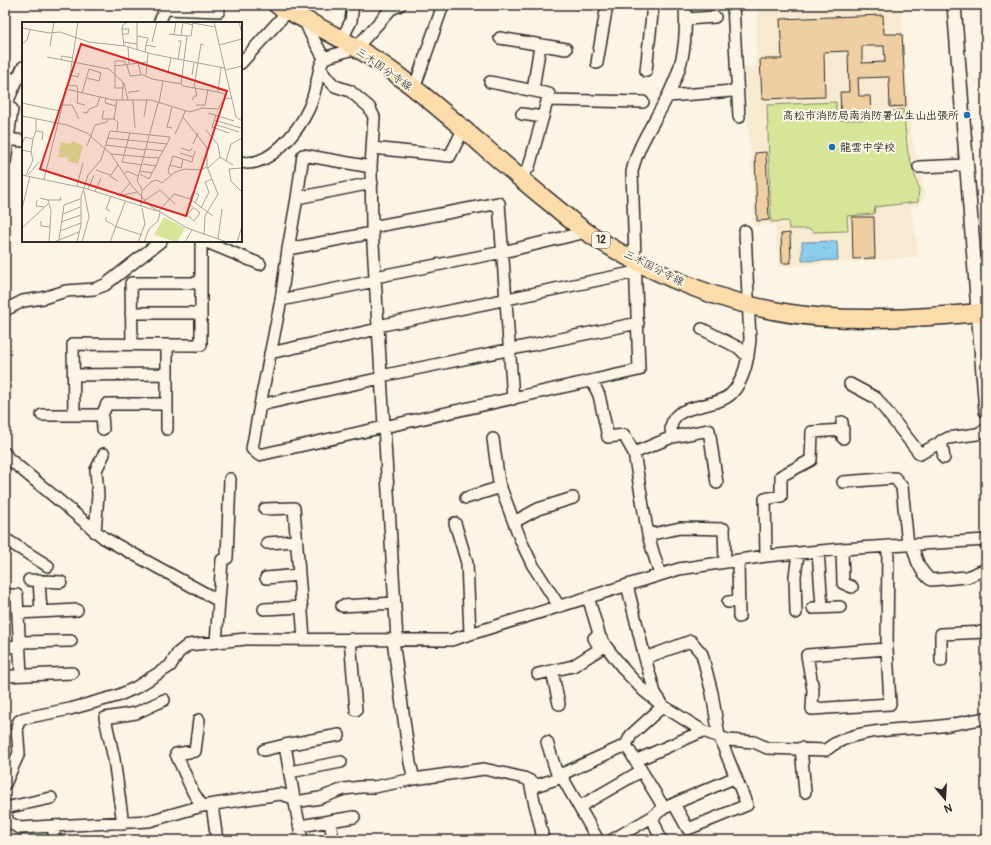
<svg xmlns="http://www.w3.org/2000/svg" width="991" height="845" viewBox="0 0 991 845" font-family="Pangolin,'Klee One',sans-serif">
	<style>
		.built { fill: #f8ead1 }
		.pitch { fill: #d7e598; stroke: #818862 }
		.water { fill: url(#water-ripples); stroke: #658c9f }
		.building { fill: #efcfa1; stroke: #2b2b2b; fill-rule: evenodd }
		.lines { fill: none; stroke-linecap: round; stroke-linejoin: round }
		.minor-casing { stroke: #2b2b2b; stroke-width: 14 }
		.tertiary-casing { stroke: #2b2b2b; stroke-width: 16 }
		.primary-casing { stroke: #2b2b2b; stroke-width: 20 }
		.minor { stroke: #fcf5e5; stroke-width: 11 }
		.tertiary { stroke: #fcf5e5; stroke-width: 13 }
		.primary { stroke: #fddcac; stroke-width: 17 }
		.poi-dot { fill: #1f6fb2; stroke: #fcf5e5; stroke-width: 1.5 }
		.labels { text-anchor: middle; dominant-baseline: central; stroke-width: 4; stroke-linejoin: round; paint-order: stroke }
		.shield { fill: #fcf5e5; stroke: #6a6863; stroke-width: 1 }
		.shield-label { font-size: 10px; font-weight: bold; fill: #2b2b2b }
		.street-label { font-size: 11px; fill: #2b2b2b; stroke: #fcf5e5 }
		.poi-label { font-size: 11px; font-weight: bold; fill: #2b2b2b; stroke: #fcf5e5; text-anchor: end }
		.inset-road { fill: none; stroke: #a8a49b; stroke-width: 1 }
		.view { fill: #d62828; fill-opacity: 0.15; stroke: #d62828; stroke-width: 2 }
		.inset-edge { fill: none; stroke: #2b2b2b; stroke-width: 2 }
	</style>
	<defs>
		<pattern id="water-ripples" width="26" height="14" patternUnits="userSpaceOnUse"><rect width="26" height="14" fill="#8ccced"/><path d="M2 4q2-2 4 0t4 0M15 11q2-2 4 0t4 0" fill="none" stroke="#79afcb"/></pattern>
	</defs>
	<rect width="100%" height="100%" fill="#fcf5e5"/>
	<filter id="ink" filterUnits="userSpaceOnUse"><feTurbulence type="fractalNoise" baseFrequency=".025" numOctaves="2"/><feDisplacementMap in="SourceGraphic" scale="8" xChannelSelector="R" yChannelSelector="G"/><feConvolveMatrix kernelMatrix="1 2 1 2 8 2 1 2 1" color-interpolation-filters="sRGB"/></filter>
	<g filter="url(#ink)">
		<path class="built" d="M757,5h144l10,128 14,63 -6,9 -8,2 8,50 -141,10 -3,-42 -22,1 1,-25 -10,-133 12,-1z"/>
		<path class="pitch" d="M836,102v18h33l18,-8 16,-3 5,44 11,36 -1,13 -43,5 -1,7 -27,2 1,15 -35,1 -3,-3h-21l-1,-8 -17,1 -4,-117z"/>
		<path class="water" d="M837,241l1,19 -36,1v-19z"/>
		<path class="building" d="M883,15l1,19h18l4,72 -16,1 -1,-30 -31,1 1,18h11l1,17h-5v5l-8,1v-6l-17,1 -1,-22h9l-1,-41 -24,1 1,45 -63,2 -2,-40h22l-2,-40zM862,46h22l1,16 -23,1z
			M766,152l3,68 -12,1 -2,-68z
			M852,217h22l1,41 -22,1z
			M790,233l1,30h-9l-1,-29z"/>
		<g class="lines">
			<defs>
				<path id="minor" d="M298,5l12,28 14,25 -4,9 5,9 10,10 15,5 19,16 5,10 -3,50 1,60 25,413
					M733,5l6,112
					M165,9l54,2
					M686,19l29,-2
					M159,23l8,-18
					M500,38l66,11
					M342,39l9,-18 2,-16
					M324,58l32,-10 35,-39 9,-4
					M241,63l47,-52
					M597,63l10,-58
					M646,71l7,-66
					M5,76l12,5
					M490,82l59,12 -20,73 -9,11
					M414,89l29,-84
					M533,90l7,-45
					M668,96l65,-5
					M547,100l96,2
					M5,107l18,-40
					M5,108l7,1 -7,53
					M522,114l21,3
					M8,139l15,2
					M372,148l78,8 13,-26
					M241,162c28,7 58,-32 68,-54 6,-13 8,-27 11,-41
					M371,167l-68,-12 -6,43 75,-15
					M919,167l47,-2
					M297,198l-9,51 84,-16
					M372,227l127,-24 14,196
					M204,241l56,23
					M288,249l-7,51 94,-19
					M375,277l128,-25 75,-18 6,-4
					M281,300l-21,105 121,-27
					M5,310l18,-9 20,-3 23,-7 28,-2 11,-4 56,-44
					M131,313h70
					M378,326l258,-54
					M702,329l37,19 9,9
					M132,344l-1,-61h70
					M167,345v84
					M270,353l108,-24
					M74,375l93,-1
					M381,376l257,-53
					M592,381l7,14 9,42 16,-2 10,18 38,-16 37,-7 8,53
					M850,384l26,14 44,56 28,-16 29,-4 9,-5
					M260,405l-8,44 7,6 380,-85 -7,-198c5,-25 19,-45 31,-67 20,-36 24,-59 22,-100
					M42,415h60
					M74,415l-1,-71 128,1v-104
					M842,422l1,16
					M103,429l-1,-14 5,-11h59
					M672,437c-8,-37 39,-25 59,-43 14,-14 17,-36 19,-54l-5,-109
					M493,439l6,44 22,58 11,23 27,42
					M941,441l3,17
					M5,453l3,5 96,80 115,63 -3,41
					M634,453l14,82 12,40
					M843,482l52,-4 7,9 6,58
					M466,498l35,-11
					M265,509l29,-1 10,131
					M514,522l24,-13 35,-11
					M455,523l12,40 3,71
					M95,532l3,-37 -2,-25 8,-16
					M648,535l32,-7 44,1 1,33
					M5,539l43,27
					M267,543l29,-2
					M912,544c4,15 7,27 19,36l36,-3 19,-8
					M842,549l1,34 9,4
					M818,551l4,56
					M766,556l-1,-57 16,-3v-20l30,-16 1,-28 31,-2
					M738,560l1,57
					M266,578l33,-3
					M29,580l32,2
					M39,580l2,32
					M627,585l18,73
					M5,595h12l4,80
					M588,597l12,40 5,8 20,26 19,20 19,15 40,25 25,9 26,2 13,6 59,2c25,-22 74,-20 106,-23 18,-1 36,-6 54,-9
					M219,601l3,-41 5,-2 3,-79
					M728,602l10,-1
					M342,606l53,-3
					M813,608l27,-1
					M264,609l38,-2
					M18,613l59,-3
					M796,613l-1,-37 3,-22
					M350,639l6,71
					M393,640l17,123 4,16
					M19,642l52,-1
					M5,647l14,-1
					M887,649l-80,6 6,35 -1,19 78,-5 -3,-55 1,-103
					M941,661v-27l45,-2
					M552,671l7,33
					M538,674l35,-8 27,-17 -6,-11
					M5,676l67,-3
					M661,702l-6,-9 -10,-35 46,-17 11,13 10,39 7,43 28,69 -59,24 -14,-25
					M199,720l-4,31 -19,3 17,38 9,14
					M547,742l9,29 6,3
					M285,745l54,-10
					M626,745l5,-10 32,-29
					M801,748l4,44
					M264,750l21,-5 9,53
					M635,761l68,-30
					M290,772l51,-10
					M530,781c3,20 10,39 13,59
					M5,784l14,-31 -2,-26 2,-6 6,-3 45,-9 47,-13 18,-8 35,-22 8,-13 10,-8 58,-6 205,1 228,-71 87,-13 76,-7 144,-9
					M295,802l25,-4 24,-9 17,-2h13l40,-8 70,-10 40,9 14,7 24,-8
					M212,805l5,35
					M579,807l62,-36
					M5,808l46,-10
					M5,811l3,11 12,6 33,-2
					M652,817l9,23
					M330,821l3,19
					M123,824l-9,-65 -9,-41 31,-5 28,-13
					M300,826l54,-9
					M55,840l-2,-14 96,-5 53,-15 78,-12 14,4 8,42
					M598,840l-36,-63v-3l64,-29 38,63
					M612,840l40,-23 12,-9 72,-31"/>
				<path id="tertiary" d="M954,5l32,406"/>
				<path id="primary" d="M277,5c40,21 82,42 119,69 51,38 98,83 148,124 14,11 27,23 41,33 69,46 153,80 236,86 55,4 110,0 165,-5"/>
			</defs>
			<use href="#minor" class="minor-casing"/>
			<use href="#tertiary" class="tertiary-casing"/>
			<use href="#primary" class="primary-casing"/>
			<use href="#minor" class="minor"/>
			<use href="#tertiary" class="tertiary"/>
			<use href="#primary" class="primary"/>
		</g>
	</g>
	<g class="poi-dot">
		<circle cx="967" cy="115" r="4"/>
		<circle cx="832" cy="147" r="4"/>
	</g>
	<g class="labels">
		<rect class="shield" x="592" y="232" width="18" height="16" rx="3"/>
		<g class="shield-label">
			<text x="601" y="240">12</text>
		</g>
		<g class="street-label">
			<text transform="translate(384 69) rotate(35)">三木国分寺線</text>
			<text transform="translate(654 268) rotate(27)">三木国分寺線</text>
		</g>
		<g class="poi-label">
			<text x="959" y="115">高松市消防局南消防署仏生山出張所</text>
			<text x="840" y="147" text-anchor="start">龍雲中学校</text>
		</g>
	</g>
	<g transform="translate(22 22)">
		<rect width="220" height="220" fill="#fcf5e5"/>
		<path d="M50,119l11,5 -5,18 -10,-3 1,-3 -11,-1 3,-15 10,2zM142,195l21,11 -8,14 -23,-7z" fill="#d7e598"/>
		<path class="inset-road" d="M159,0l12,3M192,0l22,95 6,4M217,0l3,12M171,1l22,4M0,6l27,5 11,-1 29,10 36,4 27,8 72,14M100,7h7l-1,5h-5M147,12l18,2 -6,48 2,2 35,6 3,-24M152,12l2,-12M159,13l2,-12M115,14l11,2 -2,7M165,14h4l2,-14M156,19h3l-3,19M101,20l14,2M130,20l5,-20M0,22l5,-4 3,-10M197,23l23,-6M28,24l4,-24M102,24l-2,-17 1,-4 4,-3M106,25l1,17M115,28v-28M123,30l1,-7 10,2M25,35l62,12 15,14 4,17M39,38l1,-4 11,2M105,43l3,11 11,-1 -3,-13M93,44l32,-4M203,48l17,-4M146,50l3,-14M119,52l11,5 29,5M48,53l8,2 1,-4M124,53l2,-22M170,53l2,-12M101,60v6h-8v-27h10v4M45,63l10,1 1,6M172,65l7,-43 3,1M44,67l47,11h38l39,12 12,-4 16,1 6,-10 7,-1M56,70l-1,11 8,2M196,70l7,2 -1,5M60,71l7,-24 12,4 -2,8 -12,-3M107,72v-2l10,-1M84,76l-1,5 11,3M100,78l1,-12M111,78l2,28M170,78l2,-4h3l-2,-9M0,81l38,8M137,81l4,-22M39,83h11l7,14M174,83h9l3,-16M82,88l-2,9h12l4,3 -1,9M163,89l-2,6 24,31v19l11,27 -13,22 -1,19M61,90l4,1 2,-4 8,-3 3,-9M186,91l26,8M194,93l-4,12 17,6M0,94l45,9 20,8 24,21 21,32 18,20 37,22 40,14M122,95l3,-17M14,97v12l7,1 -1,8M92,97l3,-19M192,98l27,8M195,103l22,7M150,106l-5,-1 5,-20M184,108l12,15 2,12 13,8M108,111l-8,29 20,3M153,112l8,-17M86,116l40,4M126,120l19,2 -8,14M0,122l3,-7 8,2 3,-8M171,122l5,-11M84,123l40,5M65,124l8,-21 12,-3 1,-3M159,126l9,3 2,-3M124,127l17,2M0,128l9,2 2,-13M158,131l13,4M89,132l33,3M122,135l15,1 -3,8M204,139l5,-17 11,-6M121,142l13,2 -4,7M148,143l11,3 2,-9M186,146l12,-11M220,146l-13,1 2,12 11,11M74,148l14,5M118,152l9,5 3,-6 -12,-2M0,153l62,13 73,23M4,153l7,-15 -2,-8M6,153l11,-13M102,153l3,-4 11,5M148,153l-2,-4 5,-15 19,6 3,-11M22,157l26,-104 8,-53M96,159l-8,-5 8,-11M108,161l-11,13 18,-4M55,164l6,-23M66,167l6,-14M121,168l8,-8 6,-2 5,3 13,-11 10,-3 15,1 7,-3M73,169l6,-13M18,176l8,2 3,11 -2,31M15,178l-1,6 8,1M26,178h13l-1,-3M122,179l16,-11 15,14M166,181l12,10 -6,8 -7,-6 6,-7M173,181l4,-8 -6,-3 -3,7 23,17M119,185l1,-18 -5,-8 21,-78M179,186l8,-16 -4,-10 7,-3M0,187l8,-33M88,189l-4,-2 5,-13M136,190l16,-18 16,5M41,192l17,-7M84,195v4l8,4M19,199v5l9,1M39,200l20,-7M92,204l28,9M0,206l26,-24M38,209l21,-8M196,217l4,-30M37,218l5,-35 16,-6M32,220l25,-10M55,220l4,-17v-28l7,-22 13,-15 9,-29 60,6 -3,7M60,220l7,-25 -5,-26M88,220l15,-40M116,220l7,-18 -3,-16M122,220l5,-13 9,-8 2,-8M163,220l7,-12M215,220l5,-16"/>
		<path class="view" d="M59,22l146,47 -41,125 -146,-47z"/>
		<rect width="220" height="220" class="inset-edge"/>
	</g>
	<rect width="991" height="845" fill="none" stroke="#fcf5e5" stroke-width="20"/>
	<rect x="10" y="10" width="971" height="825" fill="none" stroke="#2b2b2b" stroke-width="1.5" filter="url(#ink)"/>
	<g transform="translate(945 799) rotate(162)" stroke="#fcf5e5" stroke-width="3" paint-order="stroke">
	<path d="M0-3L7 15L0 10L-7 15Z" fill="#2b2b2b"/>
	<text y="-6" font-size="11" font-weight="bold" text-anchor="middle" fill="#2b2b2b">N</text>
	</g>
</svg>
